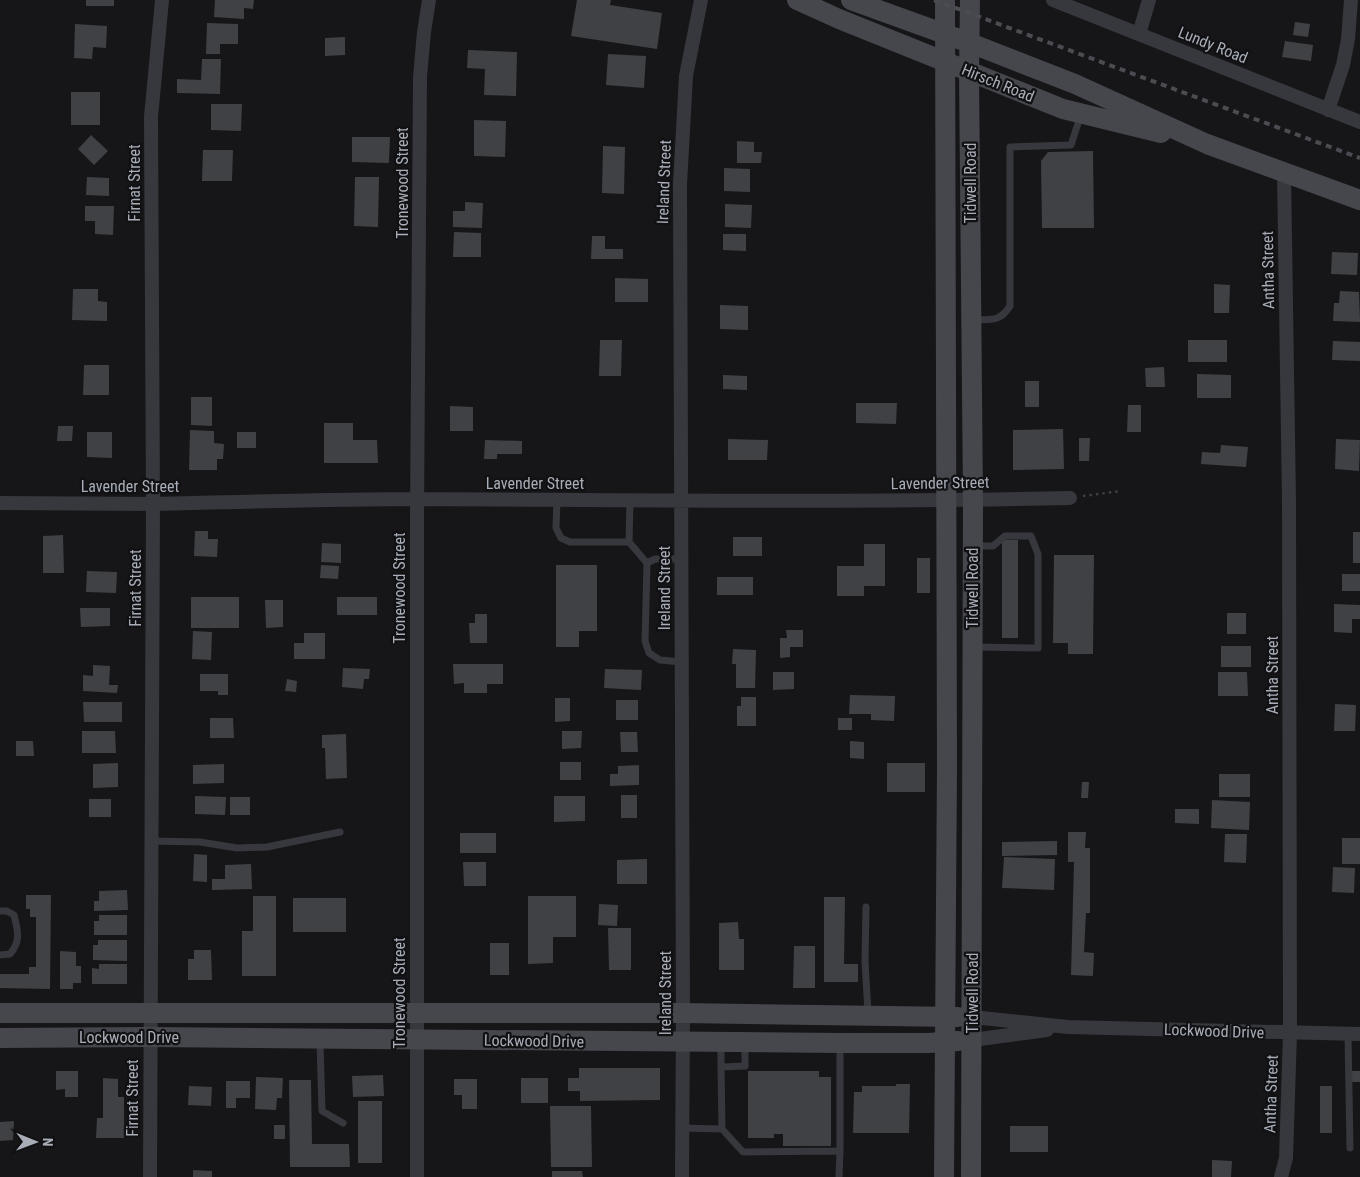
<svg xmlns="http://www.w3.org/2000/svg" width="1360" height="1177" viewBox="0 0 1360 1177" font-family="'Roboto Condensed',sans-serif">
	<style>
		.building { fill: #404145 }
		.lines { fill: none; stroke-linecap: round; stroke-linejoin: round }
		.path { stroke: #3d3f44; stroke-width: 2.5; stroke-dasharray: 2.5 4; stroke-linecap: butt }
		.service { stroke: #37383d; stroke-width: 7 }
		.minor { stroke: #37383d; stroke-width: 14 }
		.secondary { stroke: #45474d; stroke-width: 20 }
		.rail { stroke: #4a4c52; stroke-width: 4; stroke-dasharray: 6 5; stroke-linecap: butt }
		.labels { text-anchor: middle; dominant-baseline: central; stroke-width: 4.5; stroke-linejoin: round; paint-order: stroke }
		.street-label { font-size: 16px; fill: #a8adb8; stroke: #111113 }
	</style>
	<rect width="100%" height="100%" fill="#161618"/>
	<path class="building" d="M86,0h28v6h-28z
		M215,0h39l-1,9 -9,-1v11l-30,-2z
		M577,0h34l-1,5 52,8 -5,36 -86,-13z
		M1295,22l15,2 -2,13 -15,-2z
		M207,23l31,1v20h-18v10h-14z
		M75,24l32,2 -1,22 -13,-1 -1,12 -18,-1z
		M345,37v18l-20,1v-18z
		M1285,41l28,4 -2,16 -29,-4z
		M468,50l49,2 -1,44 -32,-1 1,-26 -18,-1z
		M608,54l38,2 -2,32 -38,-3z
		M202,59h19l-1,35 -43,-1v-14l24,1z
		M71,92h29v33h-29z
		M211,104h31l-1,27 -30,-1z
		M474,120l32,1 -1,36 -31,-1z
		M91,135l17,16 -14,14 -16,-16z
		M352,137h38l-1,26 -37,-1z
		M737,141l17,1v10h8l-1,11h-24z
		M603,146l22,1 -1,47 -22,-1z
		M203,150h30l-1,31h-30z
		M1093,151l1,77h-52l-1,-67 7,-9z
		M724,168l26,1v23l-26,-1z
		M87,177l22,1v18l-23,-1z
		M355,177h24l-1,50 -24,-1z
		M465,202l18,1 -1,25 -29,-1v-16h12z
		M725,204l27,1 -1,23 -26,-1z
		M85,206h29l-1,29 -18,-1v-13h-10z
		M454,232l27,1v24h-28z
		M723,234h23v17l-23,-1z
		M592,236h13v13h18v10h-32z
		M1332,252l26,1 -1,22 -26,-1z
		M615,278l33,1v23h-33z
		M1214,284l16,1 -1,28h-15z
		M73,289h25v12l9,1v19l-35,-1z
		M1340,291l19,1 1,30 -27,-1 1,-18h5z
		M720,305l28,1v24l-28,-1z
		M600,340h22l-1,36h-22z
		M1188,340h39v22h-39z
		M1333,341l27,1v19l-28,-1z
		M84,365h25v30h-26z
		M1164,367l1,20h-19l-1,-19z
		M1197,374l34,1v23h-34z
		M723,375l24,1v14l-24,-1z
		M1025,381h14v26h-14z
		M191,397h21v29l-21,-1z
		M856,403h41l-1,21 -40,-1z
		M1128,405h13v27h-14z
		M450,406l23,1v24h-23z
		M324,423h29v17h24l1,23h-54z
		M58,426h15l-1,15h-15z
		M1063,429l1,40 -51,1v-40z
		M190,430l24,1v12l10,1 -1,15h-6v11h-28z
		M87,432h25v26l-25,-1z
		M237,432h19v16h-19z
		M1079,438h11l-1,23h-10z
		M728,439l40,1 -1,20h-39z
		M1336,439l24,1 -1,31 -24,-2z
		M485,440l37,1v13h-25v5h-13z
		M1221,445l27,2 -2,20 -45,-3 1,-12 18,1z
		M195,531h13v8h10l-1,18 -23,-1z
		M1353,532h7v31h-7z
		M63,535l1,38h-21v-37z
		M733,537h29v19h-29z
		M1002,540h16v98h-16z
		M322,543l19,1v19l-20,-1z
		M864,544h21v42h-21v10h-27v-30h27z
		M1054,555h40l-1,99h-25v-11h-15z
		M917,558h13v35h-13z
		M321,565l18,1 -1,13 -18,-1z
		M556,565h41v66h-18v16h-23z
		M87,571l30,1 -1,21 -30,-1z
		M1342,574h18v17h-18z
		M717,577h36v18h-36z
		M191,597h48v31h-48z
		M337,597h40v18h-40z
		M265,600h18v27l-17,1z
		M1334,604l26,1v14h-8v14l-18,-1z
		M80,608h30v18l-29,1z
		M1227,613h19v21h-19z
		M475,614h12v29h-17l-1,-20h6z
		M786,630h17v17h-13v10l-10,1v-20h7z
		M193,631l19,1 -1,28 -19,-1z
		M304,633h21v26h-31v-16h10z
		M1221,646h30v21h-30z
		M733,649l23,1 -1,38h-19v-24h-4z
		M453,664h50v20h-16v9h-23v-10l-10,1z
		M93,665l17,1 -1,19h9l-1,8 -34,-2v-16l10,1z
		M343,668l27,1 -1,10h-5l-1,10 -21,-2z
		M605,669l37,1 -1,20 -37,-2z
		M773,672h21v17l-21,1z
		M1218,672h29l1,24h-30z
		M200,674h28v21h-10v-4h-18z
		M287,679l10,2 -1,11 -11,-1z
		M850,695l45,1 -1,25 -23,-1v-6h-22z
		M741,697h15v29h-19v-20h4z
		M555,698h15v23l-15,1z
		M616,700h22v20h-22z
		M83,702h39v20h-38z
		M1335,704l21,1 -1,26h-21z
		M210,718h23l1,20h-24z
		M838,718h14v12h-14z
		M82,731h33l1,22h-34z
		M562,731h20l-1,17 -19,1z
		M620,732h17l1,20h-17z
		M346,734l1,44 -21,1 -1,-31h-3v-13z
		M16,741h17l1,15h-18z
		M850,741l14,1v17l-14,-1z
		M560,762h21v18h-21z
		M118,763v24l-25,1v-24z
		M887,763h38v29h-38z
		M224,764v19l-31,1v-19z
		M639,765v20l-29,1v-12h8v-8z
		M1219,774h31v23h-31z
		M1082,782h7l-1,16h-7z
		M621,795h16v23h-16z
		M195,796l31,1 -1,18 -30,-1z
		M554,796h31v25l-31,1z
		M230,797h20v18h-20z
		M89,799h22v18h-22z
		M1212,800l38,2 -1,28 -38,-2z
		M1175,809h24v15l-24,-1z
		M1068,832h18l-1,16h5v65h-4l-2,39 10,1 -1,23 -22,-1 3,-113h-6z
		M460,833h36v20h-36z
		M1225,834h22l-1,29 -22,-1z
		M1342,838h18v26h-18z
		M1057,841v14l-55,1v-14z
		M194,854l13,1v27l-14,-1z
		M1004,857l51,2 -1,31 -52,-2z
		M647,859v25h-30v-24z
		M463,862h23v24h-22z
		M251,864l1,25 -40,1v-11h13v-14z
		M1333,867l22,1 -1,25 -22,-1z
		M127,890l1,20 -34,1v-10h5v-10z
		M26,895h25l-1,94 -50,-1v-14h29v-7h7v-50h-6v-8h-4z
		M253,896h23v80h-34v-45h11z
		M528,896h48v41h-23v26l-25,1z
		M824,897h21l-1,67h14v18h-34z
		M293,898h53v34h-53z
		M599,904l19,1 -1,21 -19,-1z
		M99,915h28v20h-33v-14h5z
		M738,922l1,17h5v31h-25v-47z
		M608,928h23v42h-22z
		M98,940h29v21l-34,-1v-15h5z
		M490,943h19v32h-19z
		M794,946h21v42h-22z
		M194,950h17l1,30h-24v-21h6z
		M60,951l16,1v14h5v17h-8v6h-13z
		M99,964h28v20h-35v-16l7,1z
		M579,1068h81v32l-80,1v-10h-12v-13h11z
		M56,1071h22v26h-13v-8l-9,1z
		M748,1071h71v6h12v69h-48v-12h-9v4h-26z
		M1352,1071h8v11h-8z
		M383,1075l1,21 -31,1 -1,-21z
		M256,1077l27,1 -1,20h-5l-1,12 -21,-1z
		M103,1078l15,1v18h6v41h-28l1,-20h6z
		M521,1078h27v25h-27z
		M454,1079h23v30h-15v-14h-8z
		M289,1080h22l1,64h37l1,23h-60z
		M226,1081h24v17h-14v10h-10z
		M896,1084h14l-1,49h-56l1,-41h8v-6h34z
		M189,1086l23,1 -1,19 -23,-1z
		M1320,1086h12v47h-12z
		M358,1101h24v62h-24z
		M550,1106h41l1,61h-41z
		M14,1121l-1,19 -13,1v-19z
		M274,1125h11v14h-11z
		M1010,1126h38v26h-38z
		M1212,1160l20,1 -1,16h-19z
		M193,1170l19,1v6h-19z
		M552,1171h30l1,6h-31z"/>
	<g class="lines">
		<path class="path" d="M1083,496l38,-5"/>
		<path class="service" d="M972,320c19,-1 27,3 38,-14v-159l61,-2 10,-31
			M557,501l-1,27 5,10 9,4h59
			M630,501l-1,41 18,21
			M974,546h19l12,-10h26l7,18v94l-63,-1
			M681,559h-26l-8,4 -2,78 4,12 11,7 22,2
			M151,841l49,1 37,6 30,-1 73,-15
			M866,907l-1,55 3,51
			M0,911h7l7,4c4,16 7,26 -4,39l-10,1
			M1348,1034l2,114
			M320,1041l2,70 21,12
			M721,1044v23l24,-1v-23
			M682,1128l40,1 -1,-62
			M722,1129l21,23 97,-1 -1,26
			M840,1151v-107"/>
		<path class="minor" d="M1053,0l307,122
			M1139,34l10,-34
			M1328,110l15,-45 5,-26 3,-39
			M0,503c52,0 104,1 156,1 88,-2 175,-5 263,-5 217,1 434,4 651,-1
			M972,1017l96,10 292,7
			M972,1040l75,-10
			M150,1177l3,-673 -2,-387 11,-117
			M417,1177v-661l3,-439 4,-45 5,-32
			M682,1177l1,-164 -3,-829 6,-108 15,-76
			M1281,1177l5,-19 4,-125 -1,-531 -5,-330"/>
		<path class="secondary" d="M797,0l42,19 224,90 98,24
			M851,0l119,43 105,41 132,60 153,56
			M970,0l-1,72 4,428 -2,677
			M0,1013h683l275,4
			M0,1038l150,-1 690,6h88l30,-2
			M944,1177l3,-410 -2,-767"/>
		<path class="rail" d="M934,0l426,158"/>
	</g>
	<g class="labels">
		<g class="street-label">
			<text transform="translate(1213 45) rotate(22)">Lundy Road</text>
			<text transform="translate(998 83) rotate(22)">Hirsch Road</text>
			<text transform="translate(664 182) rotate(-88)">Ireland Street</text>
			<text transform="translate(134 183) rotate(-90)">Firnat Street</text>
			<text transform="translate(402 183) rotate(-90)">Tronewood Street</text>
			<text transform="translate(970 183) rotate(-90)">Tidwell Road</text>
			<text transform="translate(1268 270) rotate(-91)">Antha Street</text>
			<text x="535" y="483">Lavender Street</text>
			<text transform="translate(940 483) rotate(-1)">Lavender Street</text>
			<text x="130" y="486">Lavender Street</text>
			<text transform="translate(135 588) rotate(-90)">Firnat Street</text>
			<text transform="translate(399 588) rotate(-90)">Tronewood Street</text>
			<text transform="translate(664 588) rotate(-90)">Ireland Street</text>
			<text transform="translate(972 588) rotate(-90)">Tidwell Road</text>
			<text transform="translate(1272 675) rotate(-90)">Antha Street</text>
			<text transform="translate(399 993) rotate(-90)">Tronewood Street</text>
			<text transform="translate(665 993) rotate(-90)">Ireland Street</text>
			<text transform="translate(972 993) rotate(-90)">Tidwell Road</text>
			<text transform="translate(1214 1031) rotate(2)">Lockwood Drive</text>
			<text x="129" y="1037">Lockwood Drive</text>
			<text transform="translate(534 1041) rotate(1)">Lockwood Drive</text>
			<text transform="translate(1271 1094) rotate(-88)">Antha Street</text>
			<text transform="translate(132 1098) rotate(-90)">Firnat Street</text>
		</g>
	</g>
	<g transform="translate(35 1142) rotate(91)" stroke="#111113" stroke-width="4" paint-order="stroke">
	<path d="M0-4L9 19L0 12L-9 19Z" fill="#a8adb8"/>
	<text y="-8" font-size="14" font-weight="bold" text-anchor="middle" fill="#a8adb8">N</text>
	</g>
</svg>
